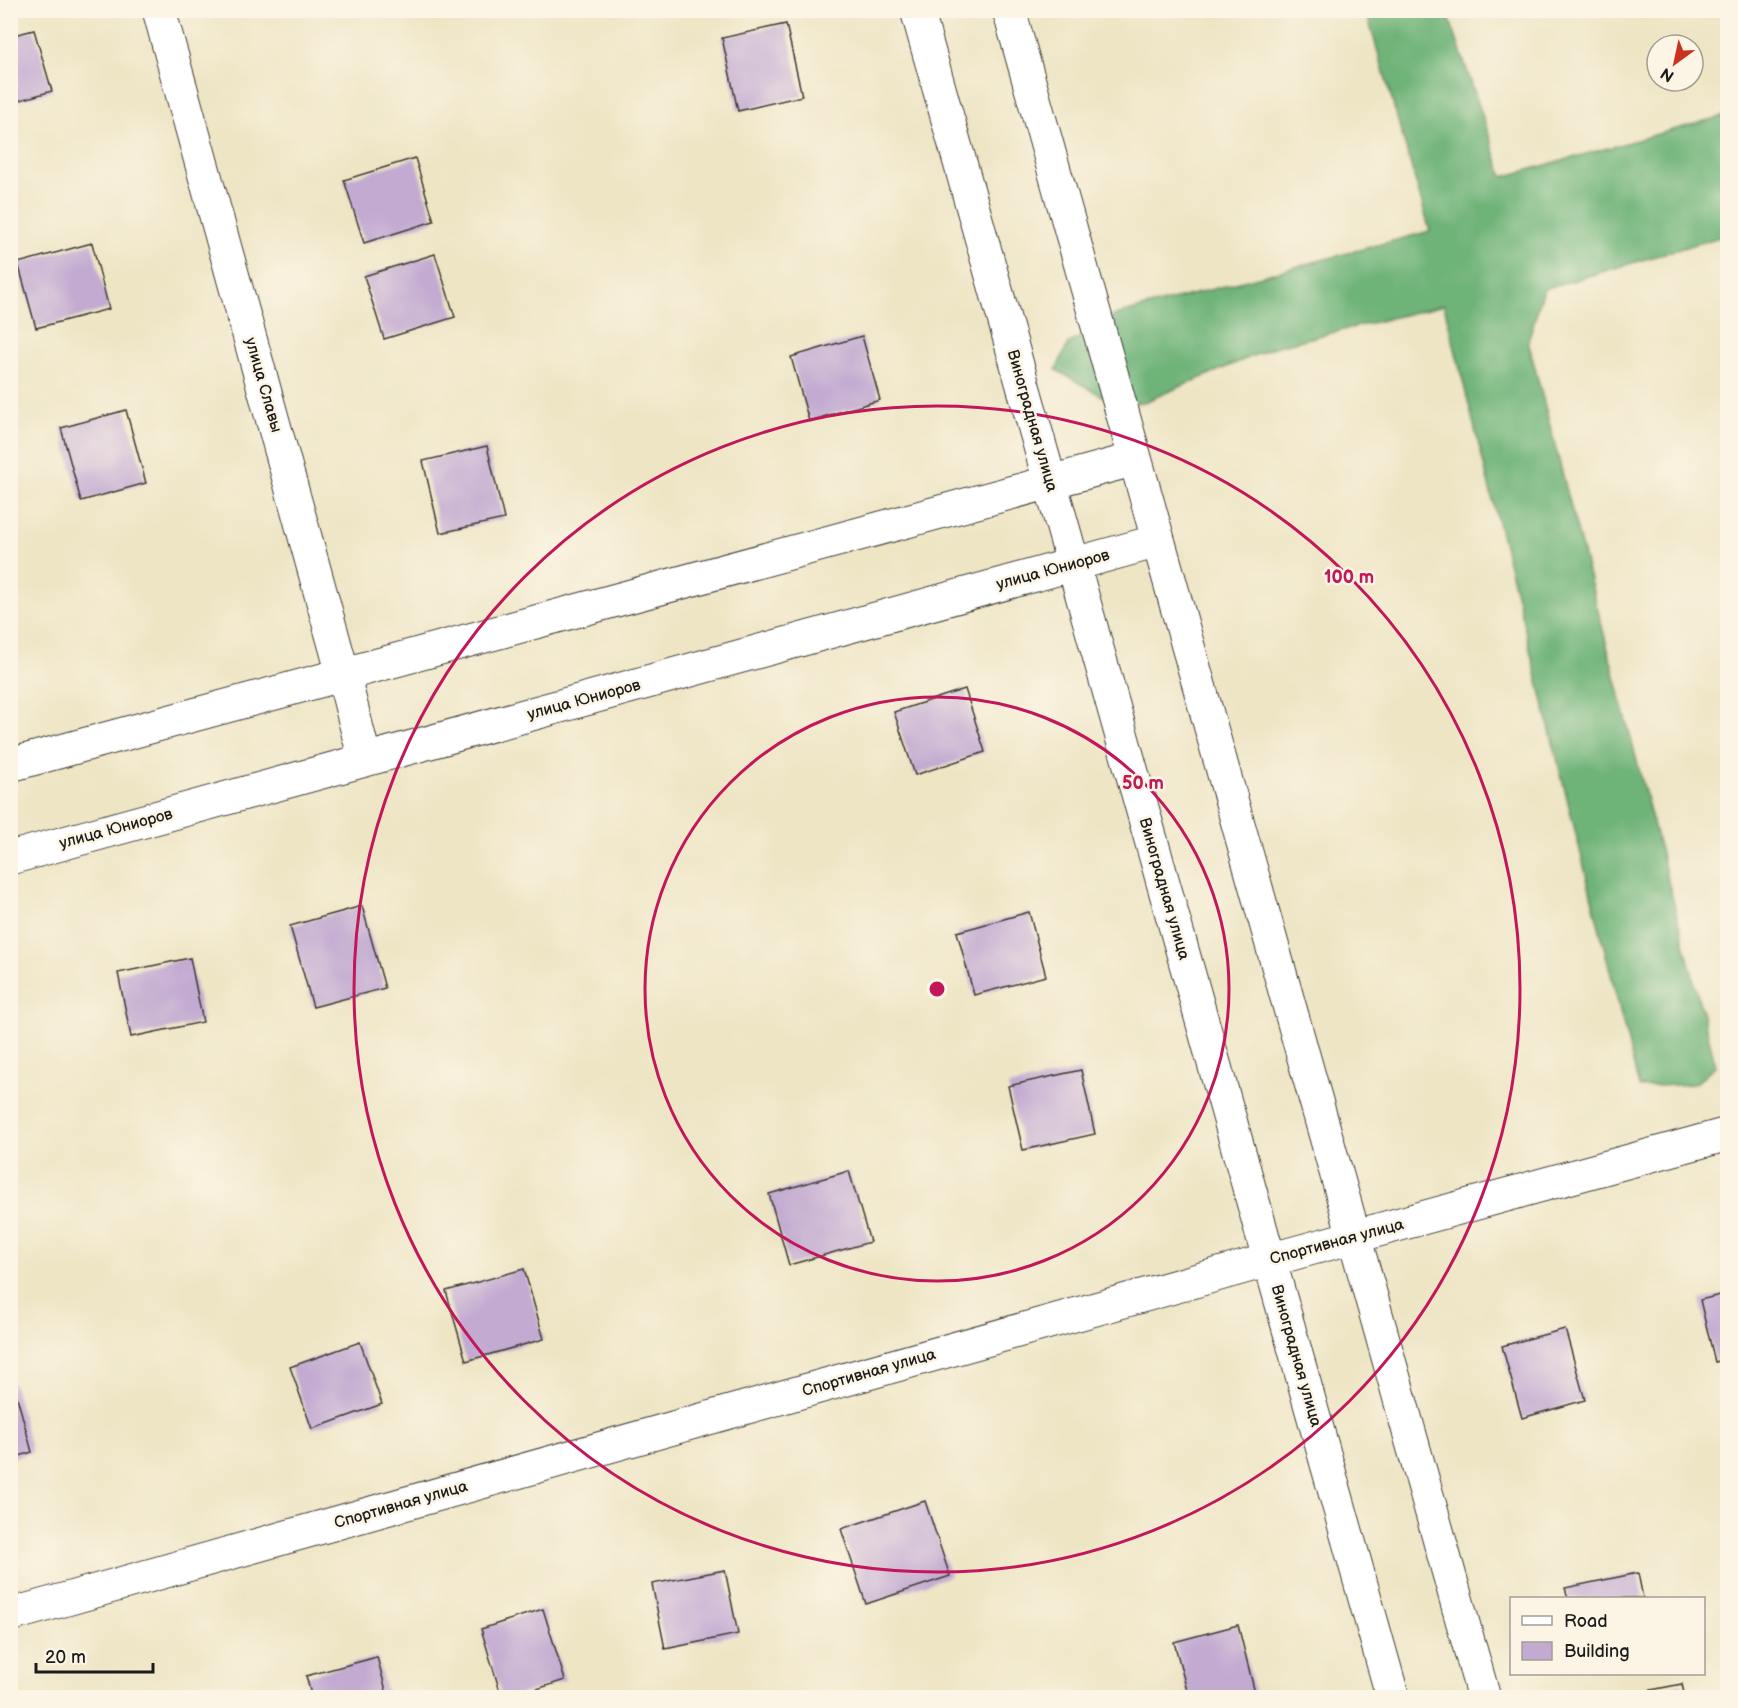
<svg xmlns="http://www.w3.org/2000/svg" width="1738" height="1708" viewBox="0 0 1738 1708" font-family="'Balsamiq Sans',sans-serif">
	<style>
		.forest { fill: #6eb378; stroke: #45684a; stroke-width: 1.5 }
		.building { fill: #c2aad1 }
		.lines { fill: none; stroke-linecap: round; stroke-linejoin: round }
		.minor-casing { stroke: #3c3a35; stroke-width: 35 }
		.minor { stroke: #fff; stroke-width: 33 }
		.ring { fill: none; stroke: #c2185b; stroke-width: 3 }
		.labels { text-anchor: middle; dominant-baseline: central; stroke-width: 5; stroke-linejoin: round; paint-order: stroke }
		.street-label { font-size: 16px; fill: #1c1c1c; stroke: #fcf5e5 }
		.centre { fill: #c2185b; stroke: #fcf5e5; stroke-width: 3 }
		.ring-label { font-size: 18px; text-anchor: middle; font-weight: bold; fill: #c2185b; stroke: #fcf5e5; stroke-width: 5; stroke-linejoin: round; paint-order: stroke }
	</style>
	<rect width="100%" height="100%" fill="#fcf5e5"/>
	<filter id="ink" filterUnits="userSpaceOnUse"><feTurbulence type="fractalNoise" baseFrequency=".0167" numOctaves="2"/><feDisplacementMap in="SourceGraphic" scale="12" xChannelSelector="R" yChannelSelector="G"/><feConvolveMatrix kernelMatrix="1 2 1 2 8 2 1 2 1" color-interpolation-filters="sRGB"/></filter>
	<filter id="wash" filterUnits="userSpaceOnUse"><feTurbulence type="fractalNoise" baseFrequency=".008" numOctaves="4" result="noise"/><feDisplacementMap in="SourceGraphic" scale="24" xChannelSelector="R" yChannelSelector="G"/><feGaussianBlur stdDeviation="1.35" result="paint"/><feColorMatrix in="noise" values="0 0 0 0 0 0 0 0 0 0 0 0 0 0 0 0 0 1.4 0 .05"/><feComposite in="paint" operator="in"/></filter>
	<g filter="url(#wash)">
		<rect width="100%" height="100%" fill="#eee5c5"/>
		<path class="forest" d="M1366,11h81l56,166 224,-62v120l-183,54 -16,52 188,725 -21,18 -56,3 -195,-782 -170,42 -132,56 -31,-2 -55,-31 12,-26 48,-29 314,-84z"/>
		<g id="blocks">
			<path class="building" d="M786,24l16,72 -64,15 -16,-73z
				M34,30l18,61 -42,12v-67z
				M415,158l19,63 -70,22 -20,-63z
				M92,243l17,66 -73,19 -18,-65z
				M435,254l20,63 -71,22 -20,-63z
				M862,336l18,64 -71,21 -18,-64z
				M126,410l20,73 -65,18 -20,-73z
				M487,446l17,73 -64,14 -17,-72z
				M965,689l20,63 -70,23 -21,-63z
				M362,906l23,82 -72,19 -23,-81z
				M1029,912l17,64 -72,19 -17,-63z
				M190,958l13,64 -72,15 -13,-64z
				M1081,1070l14,64 -72,16 -15,-64z
				M849,1171l21,71 -81,23 -20,-71z
				M524,1269l20,70 -78,22 -20,-70z
				M1728,1293v66l-13,3 -15,-62z
				M1565,1329l20,71 -63,18 -20,-72z
				M360,1342l22,62 -70,25 -22,-62z
				M13,1382l19,70 -22,7v-76z
				M925,1501l25,75 -84,28 -25,-75z
				M725,1570l13,64 -73,15 -13,-65z
				M1638,1573l5,25h-75l-3,-10z
				M543,1609l22,71 -56,18h-7l-21,-69z
				M1238,1625l18,72 -67,1 -15,-56z
				M377,1657l11,41h-76l-6,-22z
				M1682,1684l3,14h-65v-2z
				M256,1692l2,6h-20v-1z"/>
		</g>
	</g>
	<g filter="url(#ink)">
		<use href="#blocks" fill-opacity="0" stroke="#3c3a35" stroke-width="1.5"/>
		<g class="lines">
			<defs>
				<path id="minor" d="M159,10l184,664 22,86
					M917,10l476,1688
					M1009,10l475,1688
					M10,765l1125,-306
					M10,858l1148,-317
					M10,1615l1259,-355 459,-126"/>
			</defs>
			<use href="#minor" class="minor-casing"/>
			<use href="#minor" class="minor"/>
		</g>
	</g>
	<g class="ring">
		<circle cx="937" cy="989" r="292"/>
		<circle cx="937" cy="989" r="583"/>
	</g>
	<g class="labels">
		<g class="street-label">
			<text transform="translate(263 385) rotate(74)">улица Славы</text>
			<text transform="translate(1032 421) rotate(74)">Виноградная улица</text>
			<text transform="translate(1053 570) rotate(-15)">улица Юниоров</text>
			<text transform="translate(584 700) rotate(-15)">улица Юниоров</text>
			<text transform="translate(116 829) rotate(-15)">улица Юниоров</text>
			<text transform="translate(1164 889) rotate(74)">Виноградная улица</text>
			<text transform="translate(1337 1242) rotate(-15)">Спортивная улица</text>
			<text transform="translate(1296 1356) rotate(74)">Виноградная улица</text>
			<text transform="translate(869 1373) rotate(-16)">Спортивная улица</text>
			<text transform="translate(401 1505) rotate(-16)">Спортивная улица</text>
		</g>
	</g>
	<circle cx="937" cy="989" r="9" class="centre"/>
	<g class="ring-label">
		<text x="1349" y="583">100 m</text>
		<text x="1143" y="789">50 m</text>
	</g>
	<rect width="1738" height="1708" fill="none" stroke="#fcf5e5" stroke-width="36"/>
	<rect x="1510" y="1597" width="195" height="78" fill="#fcf5e5" stroke="#a29e95" stroke-width="1.5"/>
	<rect x="1522" y="1616" width="30" height="9" fill="#ffffff" stroke="#a29e95" stroke-width="1.5"/>
	<text x="1564" y="1627" font-size="18" fill="#1c1c1c">Road</text>
	<rect x="1522" y="1642" width="30" height="18" fill="#c2aad1" stroke="#a29e95" stroke-width="1.5"/>
	<text x="1564" y="1657" font-size="18" fill="#1c1c1c">Building</text>
	<g transform="translate(1675 63) rotate(213)"><circle r="28" fill="#fcf5e5" stroke="#a29e95" stroke-width="1.5"/>
	<path d="M0-4.5L10 22L0 15L-10 22Z" fill="#c8321e"/>
	<text y="-9" font-size="16" font-weight="bold" text-anchor="middle" fill="#1c1c1c">N</text>
	</g>
	<path d="M36 1663v9h117v-9" fill="none" stroke="#1c1c1c" stroke-width="3"/>
	<text x="45" y="1663" font-size="18" fill="#1c1c1c" stroke="#fcf5e5" stroke-width="4.5" paint-order="stroke">20 m</text>
</svg>
